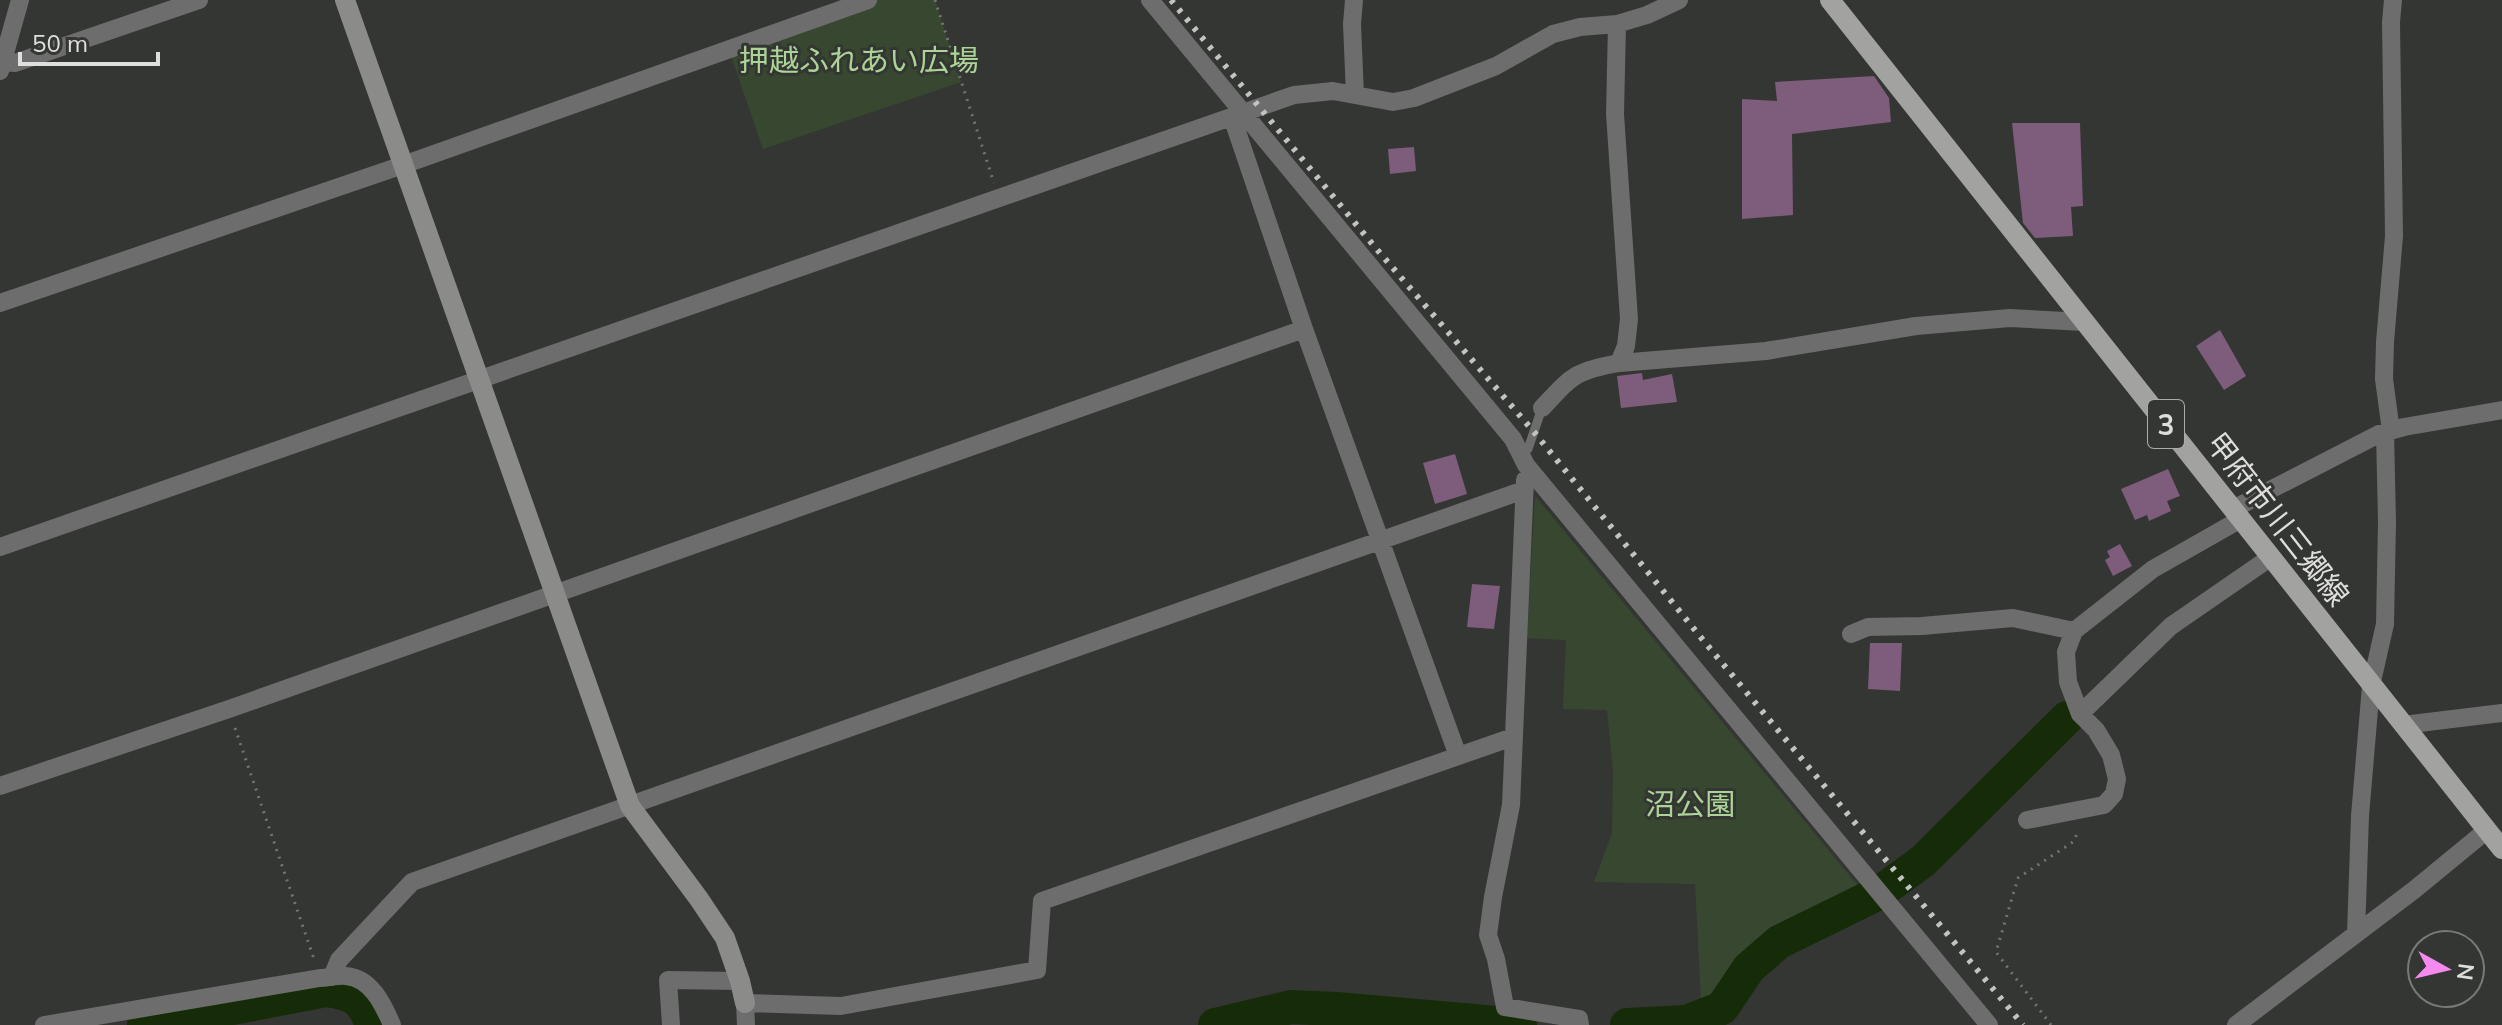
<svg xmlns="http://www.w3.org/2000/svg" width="2502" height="1025" viewBox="0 0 2502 1025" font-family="Mulish,'Noto Sans JP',sans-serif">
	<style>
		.green { fill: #384830 }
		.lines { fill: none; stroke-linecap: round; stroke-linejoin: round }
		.river { stroke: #162b07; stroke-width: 34 }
		.building { fill: #7e5c7b }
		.path { stroke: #747573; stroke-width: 3; stroke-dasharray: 2 6; stroke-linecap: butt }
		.lane { stroke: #6c6d6c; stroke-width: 9 }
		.street { stroke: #6c6d6c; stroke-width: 18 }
		.secondary { stroke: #8b8c8a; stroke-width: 20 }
		.primary { stroke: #a2a3a1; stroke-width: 20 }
		.rail { stroke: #c3c4c2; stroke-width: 6; stroke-dasharray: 4 8; stroke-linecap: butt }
		.labels { text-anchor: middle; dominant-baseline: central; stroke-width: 6; stroke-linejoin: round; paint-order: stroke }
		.shield { fill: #343633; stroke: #abacaa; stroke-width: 2 }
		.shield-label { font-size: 28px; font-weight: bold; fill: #dedfdd }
		.park-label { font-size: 30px; fill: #acd496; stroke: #343633 }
		.street-label { font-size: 30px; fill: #dedfdd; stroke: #343633 }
	</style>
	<rect width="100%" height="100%" fill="#343633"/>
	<path class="green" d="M868,0h67l26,82 -198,67 -34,-99z
		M1535,496l324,391 -81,39 -38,35 -25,33 -14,6 -6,-116 -101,-2 18,-49 1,-61 -6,-62 -44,-1 3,-69 -39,-2z"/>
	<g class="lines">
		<path class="river" d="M144,1025l182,-35c28,4 36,8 46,35
			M1215,1025l76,-18 45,2 184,16
			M1627,1025l59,-3 36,-14 27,-40 30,-26 100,-49 44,-32 144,-143"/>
	</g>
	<path class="building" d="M1874,76l15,22 2,24 -99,12 1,81 -51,4v-120l35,2 -2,-19z
		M2012,123h68l3,83 -12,1 2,29 -38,2 -12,-15z
		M1414,147l2,24 -26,3 -2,-25z
		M2220,330l26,46 -22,14 -28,-44z
		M1642,373l1,7 29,-6 5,28 -56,6 -4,-32z
		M1455,454l12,40 -32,10 -12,-41z
		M2168,469l12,27 -13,5 4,10 -22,10 -2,-6 -12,5 -14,-31z
		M2120,544l12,22 -19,10 -8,-16 5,-3 -3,-6z
		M1472,584l28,2 -6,43 -27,-2z
		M1870,643h32l-2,48 -32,-2z"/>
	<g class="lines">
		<path class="path" d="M935,0l59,183
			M235,728l79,231
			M2051,1025l-55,-73 22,-74 55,-36 6,-12"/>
		<path class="lane" d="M1528,449l14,-41"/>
		<path class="street" d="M1150,0l363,439 13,26 463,560
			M1354,0l-2,24 3,71
			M3,62l12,1 184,-63
			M0,71l20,-71
			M1232,117l72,212 154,427
			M0,303l403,-138 465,-165
			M1619,363l147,-12 150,-25 94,-8 74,4
			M1542,408c30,-32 32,-37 77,-45l7,-17 3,-27 -14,-205 2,-90
			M2391,431l-7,-52 1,-37 9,-106 -3,-214 2,-22
			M1525,480l-14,325 -18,92 -5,38 8,24 9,48 74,12 1,6
			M2233,509l146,-75 25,-7 98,-17
			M0,547l1294,-452 39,-4 60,11 21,-4 82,-32 57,-32 27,-7 37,-3 30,-9 32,-15
			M1851,634l17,-7 54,-1 91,-8 61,13 79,-62 88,-50
			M2080,714l91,-88 100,-69
			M2403,725l99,-12
			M0,786l229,-77 1075,-380
			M2027,820l77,-15 10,-11 3,-15 -6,-24 -15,-25 -16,-16 -12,-32 -2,-30 8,-21
			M2356,934l4,-118 11,-130 14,-62 2,-102 -2,-90
			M332,977l7,-17 73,-78 1112,-392
			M44,1025l276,-47c8,0 18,-3 26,-2 25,2 37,28 46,49
			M671,1025l-3,-45 72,1
			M746,1025l-1,-22 96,3 196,-36 5,-69 471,-164
			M2236,1025l178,-135 73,-60"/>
		<path class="secondary" d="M345,0l285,806 69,93 26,39 15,43 5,22"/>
		<path class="primary" d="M1830,0l672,849"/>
		<path class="rail" d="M1171,0l203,246 160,186 169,208 320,385"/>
	</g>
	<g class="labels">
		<rect class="shield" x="2148" y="400" width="36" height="48" rx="6"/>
		<g class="shield-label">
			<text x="2166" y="424">3</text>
		</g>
		<g class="park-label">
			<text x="859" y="60">押越ふれあい広場</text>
			<text x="1690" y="804">沼公園</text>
		</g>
		<g class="street-label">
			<text transform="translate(2278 519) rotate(52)">甲府市川三郷線</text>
		</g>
	</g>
	<g transform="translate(2446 969) rotate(98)"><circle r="38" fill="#343633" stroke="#787a77" stroke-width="2"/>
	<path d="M0-6L14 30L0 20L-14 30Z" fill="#f589ee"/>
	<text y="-12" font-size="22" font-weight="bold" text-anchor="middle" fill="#dedfdd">N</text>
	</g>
	<path d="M20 52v12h138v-12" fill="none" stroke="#dedfdd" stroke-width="4"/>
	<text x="32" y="52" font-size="24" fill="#dedfdd" stroke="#343633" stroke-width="6" paint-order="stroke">50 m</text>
</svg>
